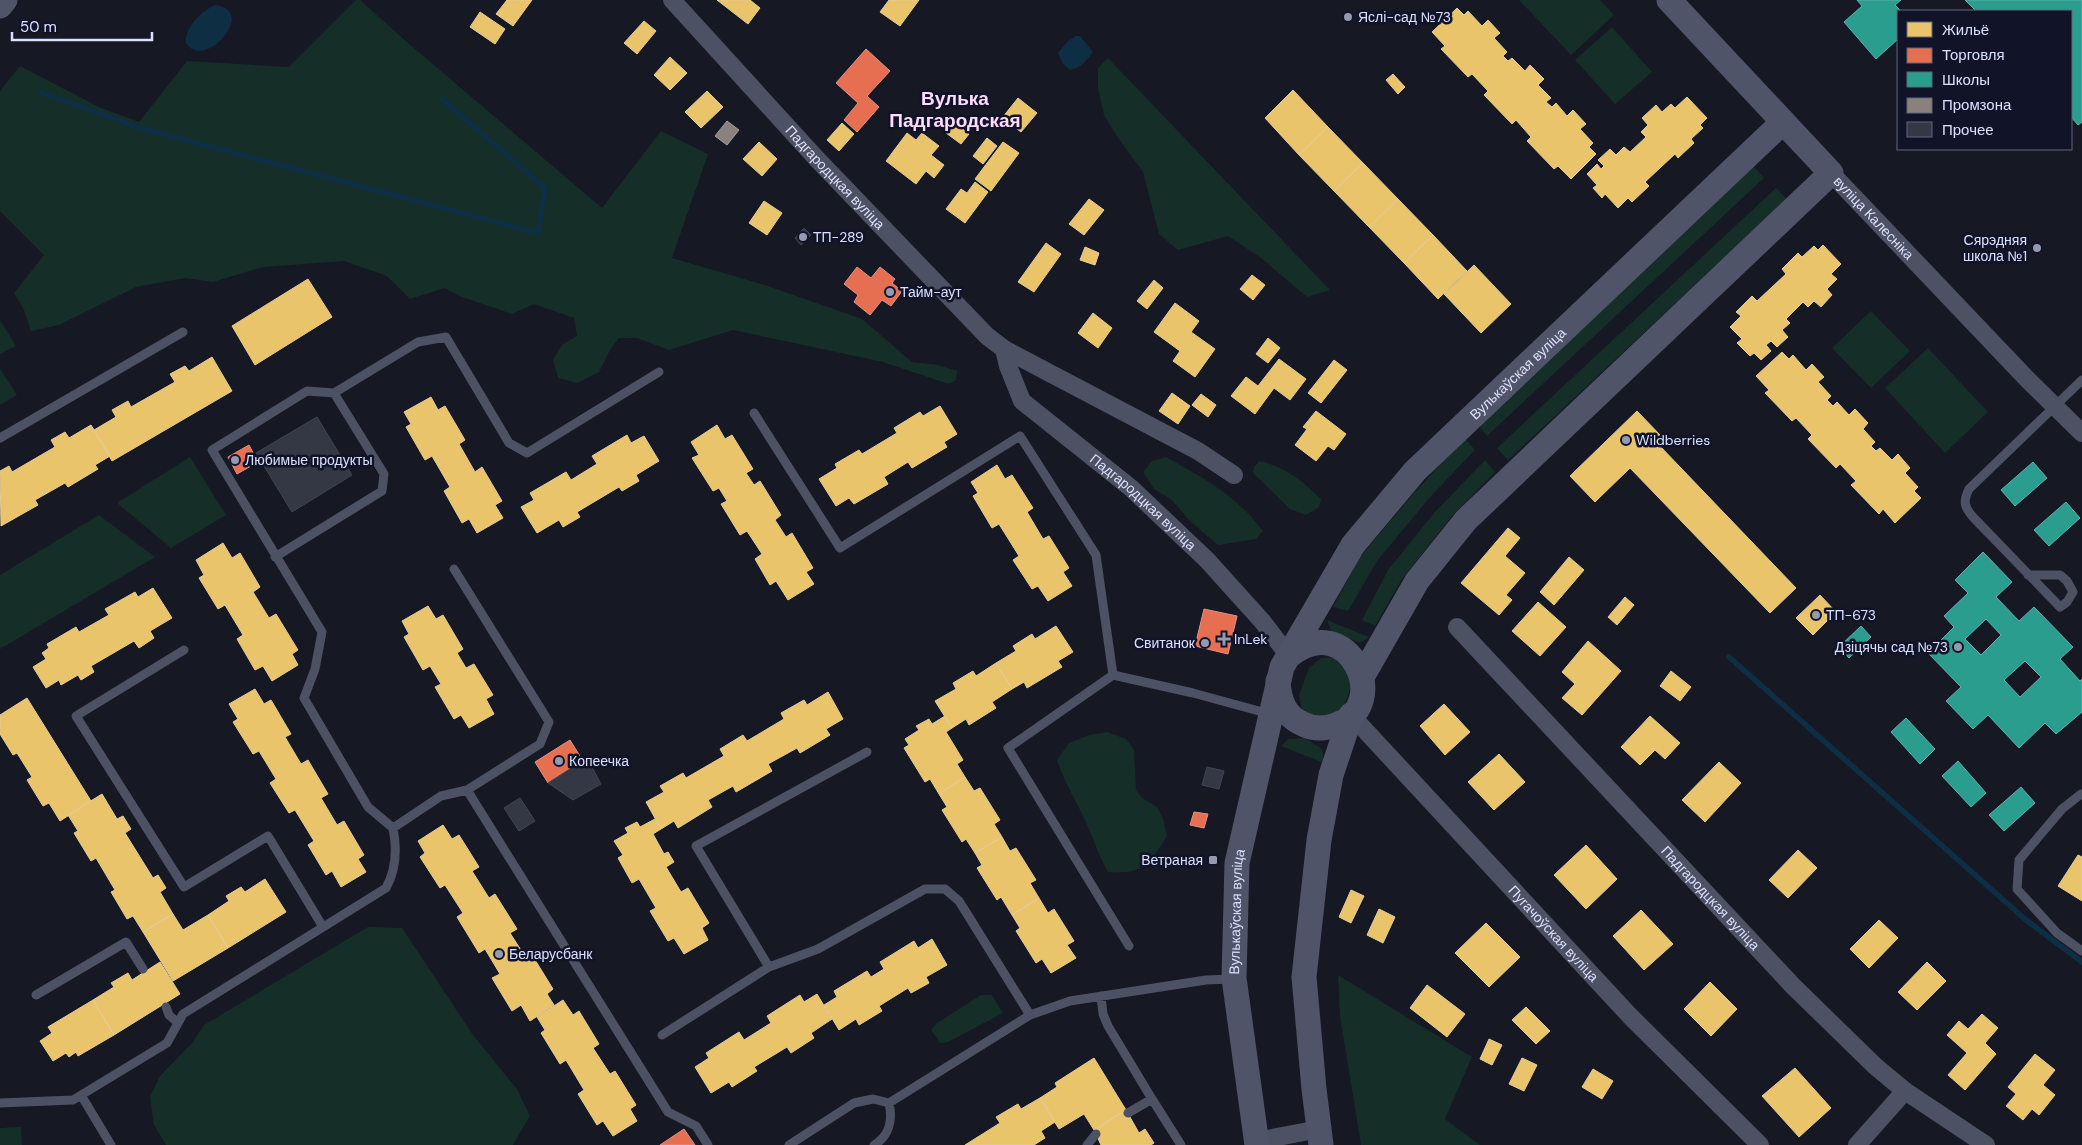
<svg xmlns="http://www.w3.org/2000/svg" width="2082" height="1145" viewBox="0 0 2082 1145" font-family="'DM Sans',sans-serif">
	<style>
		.green { fill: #152e28 }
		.water { fill: #0e2f43 }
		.homes { fill: #e9c46a; stroke: #e4cc96 }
		.shops { fill: #e76f51; stroke: #e39185 }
		.schools { fill: #2a9d8f; stroke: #5fb1b0; fill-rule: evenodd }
		.industry { fill: #8a817c; stroke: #a29ea3 }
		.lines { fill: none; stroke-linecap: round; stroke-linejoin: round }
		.stream { stroke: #0e2f43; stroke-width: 5.5 }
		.building { fill: #343744; stroke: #424456 }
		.lane { stroke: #4c5163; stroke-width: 9 }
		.street { stroke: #4c5163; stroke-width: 18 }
		.secondary { stroke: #505469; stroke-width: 25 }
		.poi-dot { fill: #959ab1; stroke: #111428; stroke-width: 2 }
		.labels { text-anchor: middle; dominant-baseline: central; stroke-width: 5; stroke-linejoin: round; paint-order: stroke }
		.poi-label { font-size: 14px; fill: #dae0fd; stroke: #111428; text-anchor: start }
		.street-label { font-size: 14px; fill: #dae0fd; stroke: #111428 }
		.district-label { font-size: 19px; font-weight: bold; fill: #fedcfb; stroke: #111428 }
	</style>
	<rect width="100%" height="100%" fill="#161823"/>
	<path class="green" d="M356,0h4l48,43 194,165 59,-77 47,23 -36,104 93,27 97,34 50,43 26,3 19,6 -1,9 -7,4 -66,-22 -150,-32 -64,20 -32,-12h-18l-9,12 -11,22 -22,11 -19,-5 -5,-18 9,-15 15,-9 -3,-18 -40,-14 -22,10 -53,-18 -14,-8 -35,11 -23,-23 -43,-15 -81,6 -50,15 -28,-4 -49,9 -77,38 -28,6 -7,-21 -10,-17 30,-38 -44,-44v-120l20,-25 79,41 40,15 48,-61 102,6z
		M1519,0h81l14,15 -43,40z
		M1612,27l40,45 -37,32 -40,-44z
		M1108,58l222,232 -23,7 -46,-39 -33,-22 -50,14 -19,-16 -16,-62 -27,-37 -12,-20 -6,-26v-21z
		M1753,166l11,12 -277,258 -10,-12z
		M1776,188l11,11 -279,261 -11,-12z
		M1871,311l39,40 -39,37 -39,-40z
		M0,320l16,26 -16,8z
		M1928,348l60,64 -43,41 -60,-65z
		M0,369l17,26 -17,10z
		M1465,438l10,12 -44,46 -54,65 -29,50 -15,-4 28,-51 53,-63z
		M190,457l36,58 -55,33 -54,-45z
		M1166,457c39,22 70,38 97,74l-7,8 -38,6 -28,-24 -18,-21 -18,-11 -11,-17 9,-11z
		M1485,460l10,12 -44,45 -49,62 -27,47 -13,-6 26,-50 46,-57z
		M1259,461c25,5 44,20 62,38l-2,8 -13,8 -16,-6 -37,-36 1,-6z
		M99,515l56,42 -155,92v-74z
		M1327,620l42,17 -9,6 -29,-12z
		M1337,657l16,23 -8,23 -10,14 -11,4 -22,-11 -3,-15 10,-27 12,-10z
		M1107,732l19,7 8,11 2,40 6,8 15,9 6,12 4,17c-17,27 -24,39 -59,36 -8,-14 -13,-28 -19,-43 -10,-24 -24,-44 -32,-69l12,-17 20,-8z
		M1305,738l17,11 2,14 -43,-17 7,-7z
		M368,927l34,1 71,107 44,54 13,27 -17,29h-347l-12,-20 -4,-28 10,-21 32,-33 12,-18z
		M1338,975l134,82 -27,62 35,26h-119l-21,-129z
		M981,995h11l11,18 -55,29 -8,1 -9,-13 6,-7z
		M21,1127l1,18h-22v-17z"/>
	<path class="water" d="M216,5c42,6 -12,67 -30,38 -2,-15 17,-34 30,-38z
		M1076,36h4l13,16c-7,9 -12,16 -23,18l-7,-6 -5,-11 10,-12z"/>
	<path class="homes" d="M507,0h25l-19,26 -17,-12z
		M717,0h33l10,8 -12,16z
		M889,0h30l-19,26 -20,-14z
		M1457,8l7,7 4,-4 14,15 6,-6 12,13 -6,5 13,14 -4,4 5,5 4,-3 13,13 5,-6 14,14 -6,6 13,13 -5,4 6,5 4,-4 11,13 6,-6 13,14 -6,5 13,14 -4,4 7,7 -25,25 -13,-13 -4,3 -27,-28 4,-4 -15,-17 -4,4 -28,-29 4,-4 -16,-17 -4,3 -27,-28 4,-3 -13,-14z
		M480,12l25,17 -10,15 -25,-17z
		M644,21l12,10 -19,23 -13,-11z
		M670,57l17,16 -17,17 -16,-15z
		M1393,74l12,13 -7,7 -12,-14z
		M1293,90l35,37 -29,28 -34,-37z
		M707,91l16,16 -22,21 -16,-16z
		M1687,97l20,21 -7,7 3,3 -12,11 3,4 -16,15 -3,-4 -30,28 4,4 -17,16 -4,-4 -10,10 -13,-14 -3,4 -9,-10 4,-3 -10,-11 10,-10 4,5 3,-3 -6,-6 12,-11 6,6 8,-8 6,5 16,-15 -5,-5 7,-7 -6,-7 14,-13 6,7 9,-8 4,4z
		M1018,98l19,15 -16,19 -19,-14z
		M954,122l15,12 -8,10 -15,-11z
		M842,123l12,11 -15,17 -12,-11z
		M1328,127l35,36 -29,28 -35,-36z
		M907,133l9,7 6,-7 17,13 -8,9 13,10 -10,13 -8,-7 -10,13 -30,-23z
		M987,138l10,8 -14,18 -10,-8z
		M759,142l18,17 -15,17 -19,-17z
		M1003,142l16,11 -28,38 -16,-12z
		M1363,163l35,36 -29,28 -35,-36z
		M975,182l13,10 -23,31 -19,-14 15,-20 6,4z
		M1089,199l15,11 -20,25 -15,-11z
		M1398,199l35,36 -29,28 -35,-36z
		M764,201l18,12 -15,22 -18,-12z
		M1433,235l34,36 -29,28 -34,-36z
		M1046,243l15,11 -27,38 -16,-10z
		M1823,245l18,19 -10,10 6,5 -10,10 5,6 -11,12 -7,-6 -6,6 -5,-5 -17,17 4,4 -8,7 6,7 -11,10 -6,-6 -5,4 5,6 -10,9 -7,-7 -4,3 -13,-13 5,-4 -12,-12 11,-11 -5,-4 16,-16 5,5 29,-27 -4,-5 16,-16 4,4 12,-11 4,4z
		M1085,247l14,6 -4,12 -15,-5z
		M1474,265l37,39 -30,29 -37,-39z
		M1252,275l13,10 -12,15 -13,-11z
		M308,279l24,38 -77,48 -23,-39z
		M1154,280l9,8 -16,21 -10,-8z
		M1175,303l24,18 -8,11 24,17 -20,28 -22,-16 7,-10 -26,-19z
		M1093,313l19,15 -14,20 -20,-15z
		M1268,338l12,10 -12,15 -12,-9z
		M1782,352l7,7 4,-4 13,15 6,-6 12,13 -6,5 13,14 -4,4 6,6 4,-4 12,13 6,-6 13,14 -5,6 12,13 -4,4 5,5 4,-3 12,12 6,-6 12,14 -5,5 13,14 -4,4 7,7 -26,25 -12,-14 -4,5 -28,-29 5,-4 -16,-17 -4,4 -28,-29 4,-4 -16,-17 -4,3 -27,-28 4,-3 -13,-14z
		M212,357l20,34 -120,70 -18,-31 22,-13 -4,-7 16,-9 3,6 44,-25 -5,-8 15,-8 4,5z
		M1279,359l27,20 -16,21 -16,-12 -19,26 -24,-18 15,-19 12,9z
		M1334,360l13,10 -26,33 -13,-10z
		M1172,393l18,13 -12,18 -19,-13z
		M1201,394l15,11 -8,12 -16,-12z
		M431,397l7,13 7,-4 20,34 -6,4 16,28 7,-5 20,34 -7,4 8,13 -26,15 -8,-14 -7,4 -18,-32 6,-4 -18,-31 -7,4 -19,-33 5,-3 -7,-12z
		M940,406l17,28 -13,8 3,5 -35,21 -4,-6 -24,15 4,7 -34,20 -5,-6 -13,8 -17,-27 18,-11 -2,-4 24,-14 3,4 35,-21 -3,-5 26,-16 3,4z
		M1316,411l30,23 -12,16 -6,-4 -12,15 -21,-16 12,-16 -4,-2z
		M1637,411l25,26 -5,6 139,145 -26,25 -140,-145 -35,34 -25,-26z
		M91,425l19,31 -15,9 3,4 -30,18 -3,-4 -30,17 3,5 -37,21 -1,-55 9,-5 3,6 43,-25 -4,-7 14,-8 4,6z
		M717,425l8,14 7,-4 21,34 -7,4 8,12 6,-4 21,34 -6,5 11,17 6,-4 21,35 -7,4 8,12 -26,16 -12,-19 -6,4 -15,-26 7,-5 -15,-23 -7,4 -19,-31 6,-3 -8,-13 -6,3 -21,-33 7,-3 -8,-13z
		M627,435l4,8 13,-7 15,25 -23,14 3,6 -17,10 -3,-4 -42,25 3,5 -17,10 -4,-7 -22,13 -16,-26 13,-7 -4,-7 36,-21 5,8 26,-16 -5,-8z
		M997,465l8,14 7,-4 21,33 -6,4 16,27 6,-3 20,32 -6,4 9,14 -24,15 -10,-15 -6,3 -19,-29 6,-4 -20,-32 -7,4 -19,-32 5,-3 -7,-11z
		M1508,528l12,10 -15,18 20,17 -19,22 6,5 -13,15 -38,-32z
		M223,543l9,15 8,-5 20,34 -7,5 16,26 7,-4 22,36 -6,4 6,11 -26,16 -9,-15 -8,4 -18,-31 6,-4 -18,-30 -7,4 -19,-31 5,-3 -8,-15z
		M1569,557l15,13 -30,35 -14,-13z
		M153,588l19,30 -22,13 4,7 -15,10 -5,-7 -43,25 3,6 -13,8 -3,-5 -17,10 -2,-5 -13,8 -13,-21 13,-8 -4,-6 7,-5 -2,-4 29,-17 3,5 30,-17 -4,-6 30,-17 3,5z
		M1820,595l16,17 -23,23 -17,-17z
		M1625,597l9,8 -17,20 -9,-8z
		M1538,602l28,25 -26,29 -28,-25z
		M428,606l8,13 7,-4 20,34 -6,4 9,15 8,-4 19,31 -7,4 8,15 -25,14 -8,-13 -7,4 -19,-32 6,-3 -11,-18 -7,4 -19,-33 5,-3 -7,-13z
		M1056,626l17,26 -15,9 4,6 -35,21 -3,-6 -12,7 -16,-26 20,-12 -3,-5 19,-12 3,5z
		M1588,641l33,30 -39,44 -20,-17 13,-14 -13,-12z
		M996,663l16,26 -20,13 4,6 -27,17 -3,-6 -14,9 -17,-27 21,-12 -3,-6 20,-12 3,5z
		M1671,671l20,16 -11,14 -20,-15z
		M255,689l9,15 7,-4 20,34 -6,3 16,27 7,-4 20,34 -7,4 16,27 7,-4 20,34 -6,4 8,13 -25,15 -9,-16 -6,4 -18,-30 6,-4 -19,-31 -6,3 -19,-30 6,-4 -17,-28 -6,3 -20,-32 5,-3 -9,-15z
		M828,692l15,27 -17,10 4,6 -30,18 -3,-5 -29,16 4,7 -36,21 -3,-6 -25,14 4,7 -34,21 -4,-7 -13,8 -15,-27 18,-10 -4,-6 23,-13 3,5 38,-22 -4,-7 23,-14 4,6 37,-22 -3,-6 23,-13 3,5z
		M27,698l64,103 -31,20 -11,-18 -6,3 -16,-26 5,-3 -15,-24 -4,2 -13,-21v-19z
		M1444,704l26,28 -25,23 -25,-29z
		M945,716l7,12 -6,4 17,28 -6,4 8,13 -26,17 -9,-15 -5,3 -21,-34 5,-3 -4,-6 14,-9 -3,-4 13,-7 3,5z
		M1650,716l30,27 -15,16 -10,-9 -15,15 -19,-18z
		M1499,754l26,28 -31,28 -26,-28z
		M1719,762l22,21 -36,39 -23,-22z
		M965,777l9,14 6,-3 20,32 -6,4 8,13 -27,16 -9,-14 -4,3 -20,-32 5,-3 -8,-13z
		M102,794l15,25 6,-3 8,13 -6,4 28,45 5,-3 8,13 -6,4 13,22 -30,18 -10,-16 -6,3 -16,-27 4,-2 -19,-32 -5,3 -17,-28 4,-2 -10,-16z
		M655,819l6,10 -8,5 11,20 4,-2 6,10 -8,5 15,25 7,-4 21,35 -7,5 6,12 -24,14 -10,-16 -6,3 -18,-30 6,-3 -17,-29 -7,4 -14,-25 5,-3 -9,-14 14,-8 -3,-5 12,-6 3,5z
		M443,825l9,14 7,-4 20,32 -7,4 17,27 6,-4 22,35 -7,4 16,25 6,-3 21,34 -6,5 7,11 -24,16 -9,-16 -9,6 -20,-33 8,-4 -15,-25 -6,4 -22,-36 6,-4 -18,-28 -5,3 -20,-31 5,-4 -7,-12z
		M1002,837l8,14 6,-3 20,32 -6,3 9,15 -27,17 -11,-18 -4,3 -20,-32 5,-3 -7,-12z
		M1586,845l31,34 -31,30 -32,-34z
		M1798,850l19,18 -29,30 -19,-18z
		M2078,855l4,2v44l-24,-15z
		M265,879l21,33 -58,36 -20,-33 21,-14 -3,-5 15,-9 4,5z
		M1351,890l13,6 -13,27 -12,-6z
		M1039,898l9,15 6,-4 20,32 -7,4 9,13 -25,15 -9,-14 -6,4 -20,-32 4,-3 -8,-13z
		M1379,909l16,8 -12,26 -16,-8z
		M1641,910l32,34 -29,26 -31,-34z
		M173,914l10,16 25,-15 20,33 -55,33 -30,-49z
		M1879,920l19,18 -29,30 -19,-19z
		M1486,923l34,34 -31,30 -34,-34z
		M932,939l15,26 -21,12 3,6 -18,10 -3,-5 -29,18 3,5 -23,14 -3,-6 -17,11 -15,-25 13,-8 -3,-6 33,-20 4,6 13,-8 -4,-7 34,-21 4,7z
		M160,962l20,32 -66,41 -21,-35 21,-13 -3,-4 17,-10 4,7z
		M1927,962l19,19 -29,29 -19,-18z
		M1710,982l27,27 -26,27 -27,-27z
		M1427,985l38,29 -18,23 -37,-29z
		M817,994l15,25 -21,14 3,5 -23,15 -4,-6 -33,20 3,4 -25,16 -3,-5 -18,11 -16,-26 14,-9 -3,-5 33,-21 5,8 27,-17 -4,-7 33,-21 4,7z
		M93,1000l21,35 -36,21 -2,-4 -7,5 -3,-4 -13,8 -13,-20 12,-8 -4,-6z
		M563,1000l10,15 6,-4 20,33 -6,4 17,26 5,-3 21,34 -6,4 7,12 -24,15 -10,-15 -6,4 -19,-31 6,-4 -18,-30 -6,4 -19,-31 4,-3 -8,-13z
		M1526,1007l24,24 -14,13 -24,-24z
		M1982,1014l16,14 -13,15 11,11 -31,36 -17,-15 19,-22 -20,-18 12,-14 9,8z
		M1489,1039l13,6 -10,20 -12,-6z
		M2035,1054l20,16 -12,15 12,10 -16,20 -7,-6 -9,11 -17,-14 10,-12 -8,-7z
		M1094,1058l32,52 -32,20 -10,-16 -25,15 -19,-31 17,-11 -2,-4z
		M1522,1058l15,7 -13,26 -15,-7z
		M1795,1068l36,40 -32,29 -37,-41z
		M1593,1069l20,12 -11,18 -20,-12z
		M1040,1098l15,24 -14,9 4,7 -11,7h-69l35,-22 -4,-6 22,-13 3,5z
		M1126,1110l13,23 6,-4 9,14 -3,2h-50l-7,-15z"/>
	<path class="shops" d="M866,49l24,22 -23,25 12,11 -22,25 -13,-12 14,-17 -22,-20z
		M857,267l14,11 9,-11 15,12 -3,4 10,8 -11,15 -9,-6 -12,15 -16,-13 4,-7 -14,-11z
		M249,445l9,17 -21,12 -9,-17z
		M1204,609l33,7 -9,38 -33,-8z
		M570,740l13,21 -35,22 -13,-21z
		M1194,812l14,2 -4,14 -14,-3z
		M684,1129l11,16h-35z"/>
	<path class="schools" d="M1857,0h44l-6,5 6,6h-3v28l-22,20 -32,-37 18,-16z
		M1965,0h117v122l-4,3 -7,-8v-106h-95z
		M2033,462l14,16 -32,28 -14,-16z
		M2066,502l14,16 -31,28 -15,-16z
		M1983,552l29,30 -16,15 23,24 15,-14 39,40 -13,12 20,22 2,-2v33l-26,22 -11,-11 -26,25 -31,-33 -15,14 -27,-28 15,-14 -33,-34 26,-26 -10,-11 24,-23 -13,-13zM1986,619l15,16 -20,20 -16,-16zM2025,661l16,16 -21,20 -16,-17z
		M1861,626l10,11 -22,21 -10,-11z
		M1906,718l29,31 -15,15 -29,-32z
		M1958,761l28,32 -15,14 -29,-31z
		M2021,787l14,16 -31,28 -15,-16z"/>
	<path class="industry" d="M727,121l12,9 -12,15 -12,-9z"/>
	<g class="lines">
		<path class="stream" d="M40,92l100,36 398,105 7,-45 -103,-89
			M1729,657l297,263 56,42"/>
	</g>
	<path class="building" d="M804,228l7,7 -10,10 -6,-7z
		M317,417l35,58 -60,37 -36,-59z
		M587,758l14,26 -28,16 -25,-17z
		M1207,767l17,4 -5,18 -17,-4z
		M520,798l15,23 -16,10 -15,-23z"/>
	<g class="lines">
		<path class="lane" d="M334,393l84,-51 28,-5 63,106 18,10 132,-81
			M754,413l86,135 180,-112 76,119 17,120 80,18 77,21
			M0,438l183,-106
			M275,557l107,-66 2,-17 -50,-81 -27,-2 -95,59 110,182 -7,37 -11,29 64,109 25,21
			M454,569l95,153 -9,22 -73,46
			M2028,575h32l7,6 6,11 -6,10 -7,5 -87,-90c-9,-10 -10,-16 -4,-28l113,-109
			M184,650l-108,66 108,171 84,-51 55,91
			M1113,675l-105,73 121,198
			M867,752l-171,94 73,121 49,-18 107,-60h20l14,12 71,114 40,-14 136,-21 25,-1
			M2081,794l-19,15 -43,51 -2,29 40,44 25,18
			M36,995l90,-53 17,27
			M1101,996l2,18 5,12 44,73 -24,14
			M166,1007l3,8 9,8
			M662,1035l107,-68
			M81,1095l30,50
			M1152,1099l29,46
			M0,1103l73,-3 94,-57 16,-29 203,-126c10,-18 11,-40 7,-60l48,-32 26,-6 201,322 28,14 12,19
			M789,1145l65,-42 19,-4 16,4 141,-88
			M874,1145c15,-9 19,-25 15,-42
			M1087,1145l9,-11"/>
		<g class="street">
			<path id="s1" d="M672,0l144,158 171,178 17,13 4,17 14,35 109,87 76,72 55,61 27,35"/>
			<path id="s2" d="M1831,173l197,207 54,53"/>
			<path d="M1004,349l194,102 36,24"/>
			<path id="s3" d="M1457,627l336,359 82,80 30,25 81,54"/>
			<path id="s4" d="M1351,715l279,301 130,129"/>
			<path d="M1257,1141l62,-12"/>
			<path d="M1857,1145l48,-54"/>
		</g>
		<g class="secondary">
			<path d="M0,6l5,-6"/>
			<path d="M1362,677l55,-96 49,-61 365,-347 -162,-173"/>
			<path d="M1278,681c1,18 6,35 25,43 10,5 22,5 33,1 58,-19 12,-118 -47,-69"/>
			<path id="s5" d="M1257,1145l-23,-167 3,-115 45,-196 71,-122 62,-74 368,-349"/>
			<path d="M1321,1145l-7,-56 -10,-112 15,-137 12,-65 20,-60"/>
		</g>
	</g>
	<g class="poi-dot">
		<circle cx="1348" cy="17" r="5"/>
		<circle cx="803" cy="237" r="5"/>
		<circle cx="2037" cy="248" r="5"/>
		<circle cx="890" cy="292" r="5"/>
		<circle cx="1626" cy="440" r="5"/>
		<circle cx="235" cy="460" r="5"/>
		<circle cx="1816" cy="615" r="5"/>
		<path d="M1221.5 631.5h5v5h5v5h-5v5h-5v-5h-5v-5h5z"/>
		<circle cx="1205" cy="643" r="5"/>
		<circle cx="1958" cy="647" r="5"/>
		<circle cx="559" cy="761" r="5"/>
		<rect x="1208" y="855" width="10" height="10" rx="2.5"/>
		<circle cx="499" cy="954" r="5"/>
	</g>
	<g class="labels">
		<g class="poi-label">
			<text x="1358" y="17">Яслі-сад №73</text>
			<text x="813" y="237">ТП-289</text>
			<text x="2027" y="240" text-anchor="end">Сярэдняя<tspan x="2027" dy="16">школа №1</tspan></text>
			<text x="900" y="292">Тайм-аут</text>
			<text x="1636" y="440">Wildberries</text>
			<text x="245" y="460">Любимые продукты</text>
			<text x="1826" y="615">ТП-673</text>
			<text x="1234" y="639">InLek</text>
			<text x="1195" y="643" text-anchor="end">Свитанок</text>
			<text x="1948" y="647" text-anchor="end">Дзіцячы сад №73</text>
			<text x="569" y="761">Копеечка</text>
			<text x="1203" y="860" text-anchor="end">Ветраная</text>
			<text x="509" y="954">Беларусбанк</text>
		</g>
		<g class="street-label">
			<text stroke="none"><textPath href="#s1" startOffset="241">Падгародцкая вуліца</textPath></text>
			<text stroke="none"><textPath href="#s2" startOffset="62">вуліца Калесніка</textPath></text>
			<text stroke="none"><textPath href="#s5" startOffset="864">Вулькаўская вуліца</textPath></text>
			<text stroke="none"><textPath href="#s1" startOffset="695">Падгародцкая вуліца</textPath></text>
			<text stroke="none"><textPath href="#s3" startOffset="371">Падгародцкая вуліца</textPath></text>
			<text stroke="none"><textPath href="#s5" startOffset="235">Вулькаўская вуліца</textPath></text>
			<text stroke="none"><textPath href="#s4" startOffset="298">Пугачоўская вуліца</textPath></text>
		</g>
		<g class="district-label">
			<text x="955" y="98">Вулька<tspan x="955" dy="22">Падгародская</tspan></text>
		</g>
	</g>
	<rect x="1897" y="10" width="175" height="140" fill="#111428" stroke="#61667d"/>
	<rect x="1907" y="22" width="25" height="15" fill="#e9c46a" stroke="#61667d"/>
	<text x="1942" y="35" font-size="15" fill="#dae0fd">Жильё</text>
	<rect x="1907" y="48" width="25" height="15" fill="#e76f51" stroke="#61667d"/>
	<text x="1942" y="60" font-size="15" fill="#dae0fd">Торговля</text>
	<rect x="1907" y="72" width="25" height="15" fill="#2a9d8f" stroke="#61667d"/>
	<text x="1942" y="85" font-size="15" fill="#dae0fd">Школы</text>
	<rect x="1907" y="98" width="25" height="15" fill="#8a817c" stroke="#61667d"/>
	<text x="1942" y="110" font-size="15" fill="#dae0fd">Промзона</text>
	<rect x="1907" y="122" width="25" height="15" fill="#343744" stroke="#61667d"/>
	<text x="1942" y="135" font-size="15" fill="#dae0fd">Прочее</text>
	<path d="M12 32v8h140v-8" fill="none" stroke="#dae0fd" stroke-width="2.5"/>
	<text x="20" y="32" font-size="15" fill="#dae0fd" stroke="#111428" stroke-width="4" paint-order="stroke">50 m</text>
</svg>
